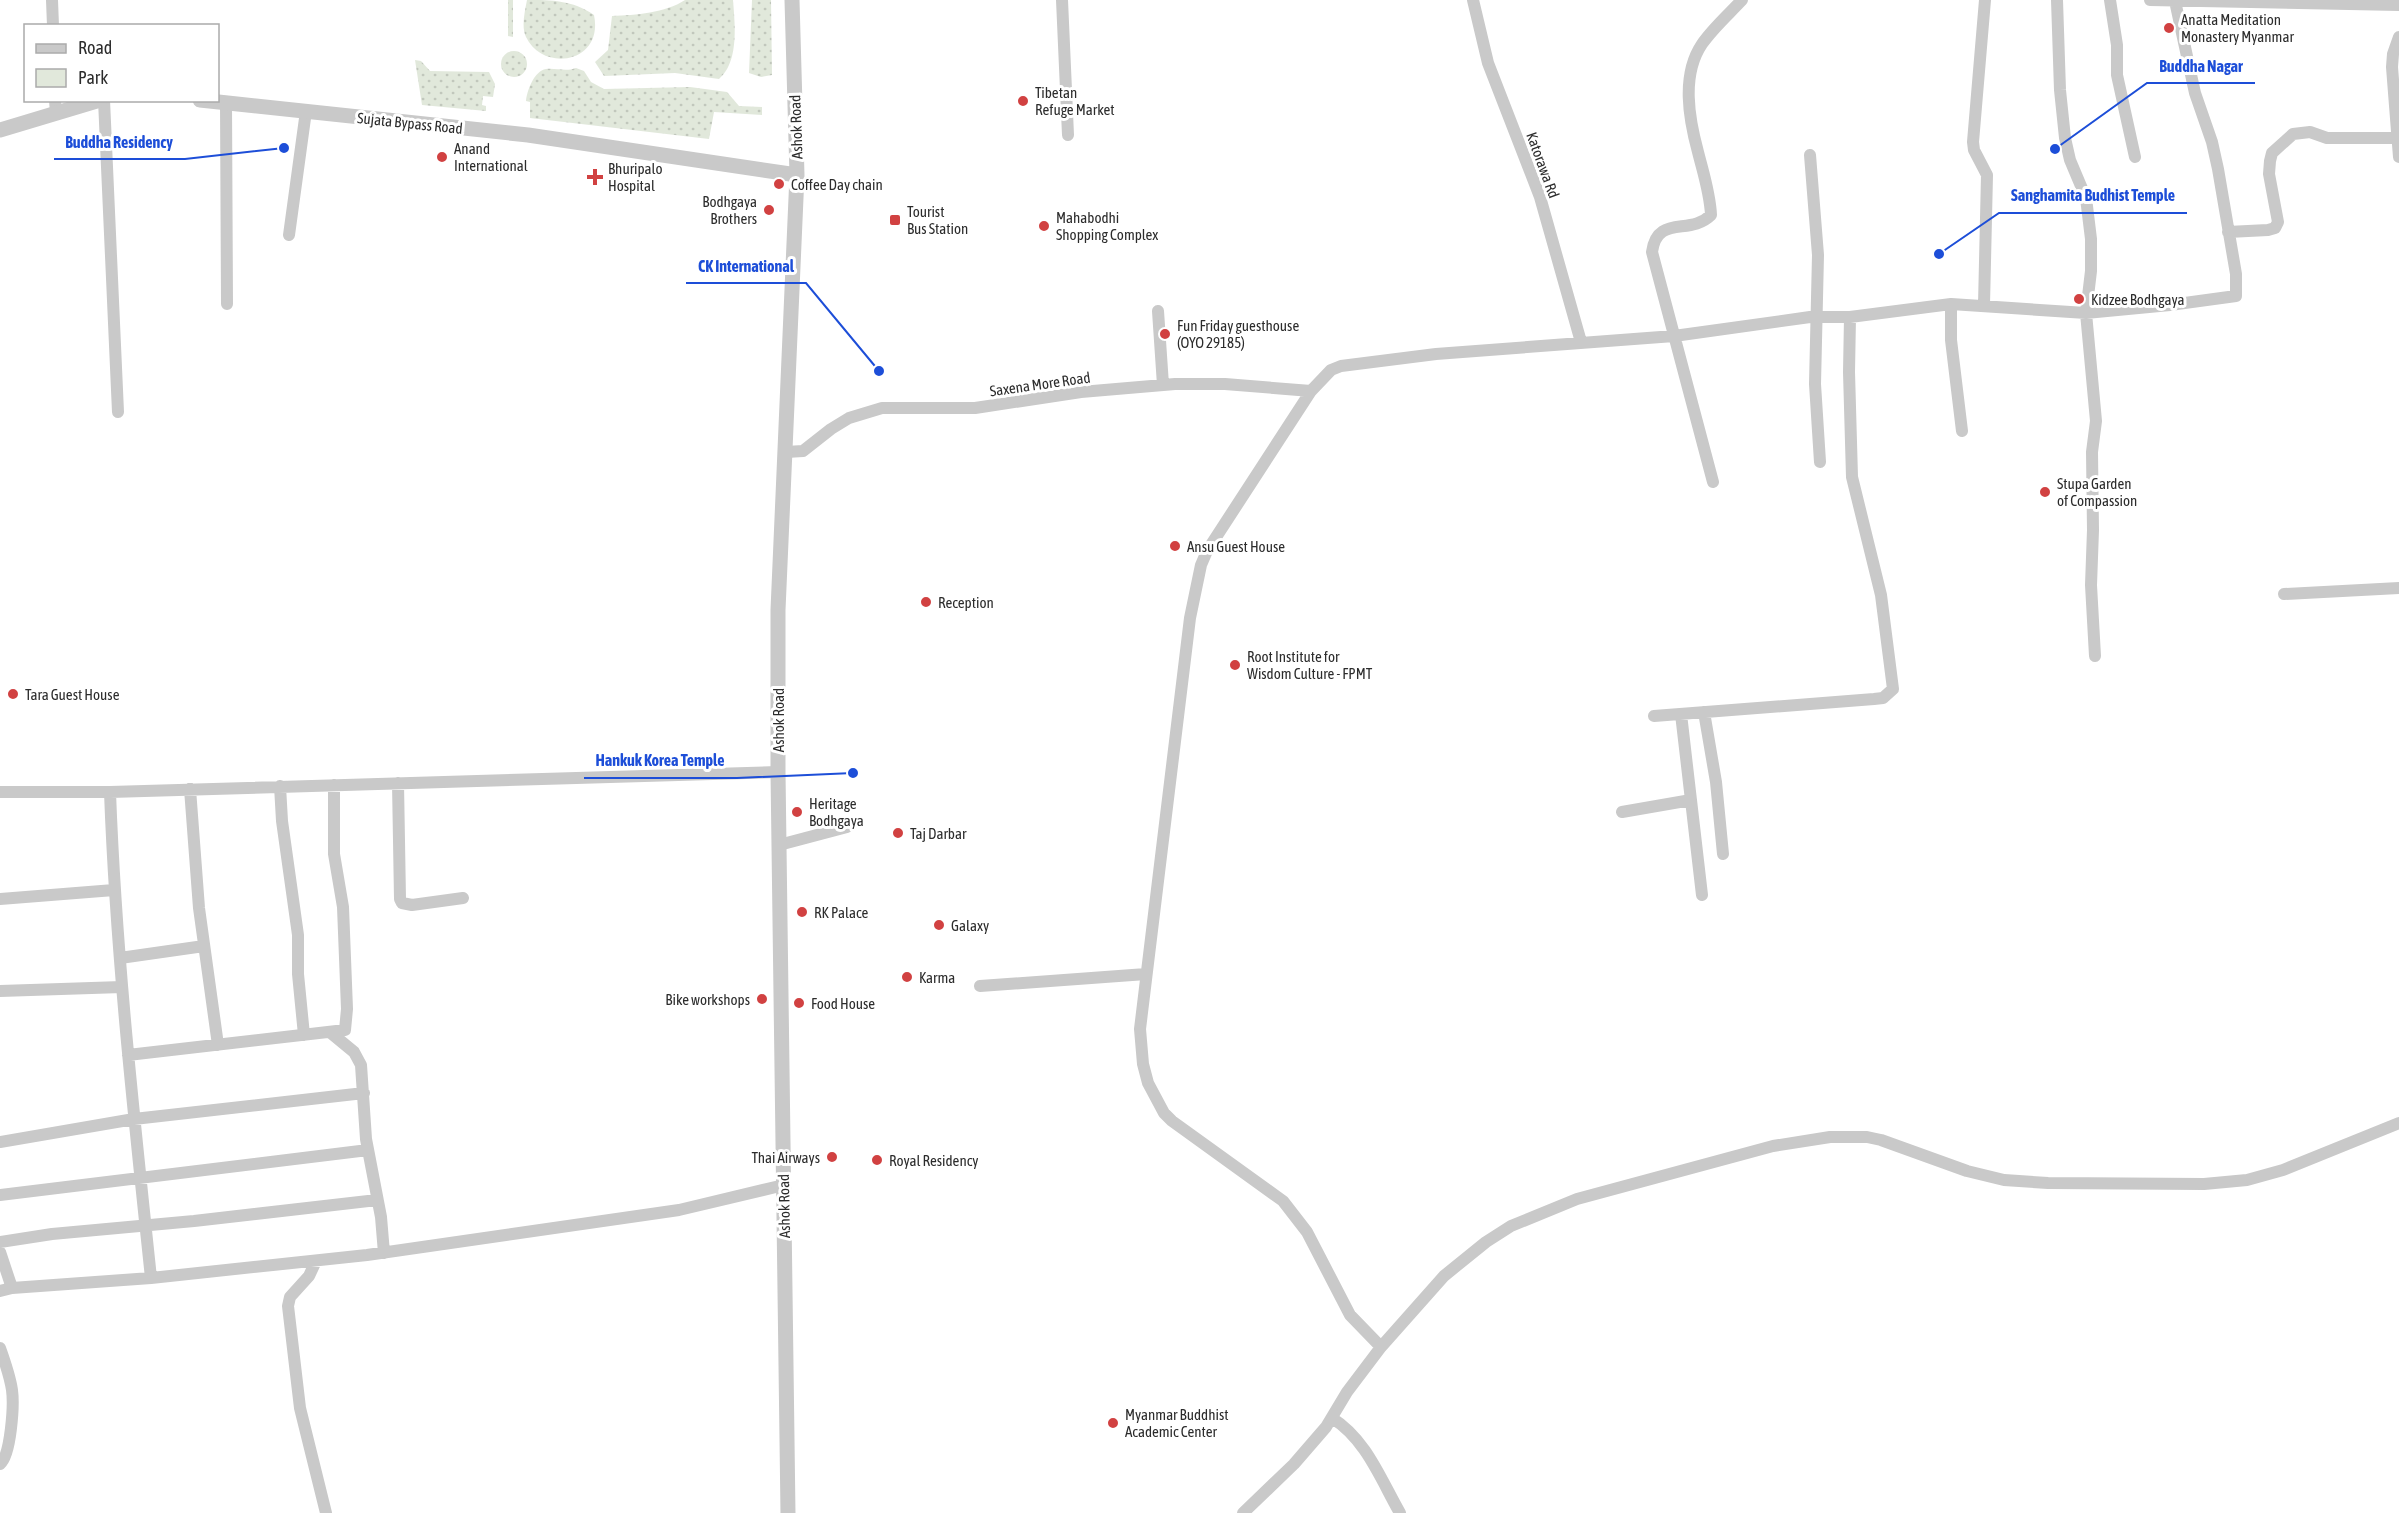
<svg xmlns="http://www.w3.org/2000/svg" width="2399" height="1513" viewBox="0 0 2399 1513" font-family="'Asap Condensed',sans-serif">
	<style>
		.green { fill: url(#green-dots) }
		.lines { fill: none; stroke-linecap: round; stroke-linejoin: round }
		.minor { stroke: #c9c9c9; stroke-width: 12 }
		.tertiary { stroke: #c9c9c9; stroke-width: 15 }
		.poi-dot { fill: #d14141; stroke: #fff; stroke-width: 2 }
		.labels { text-anchor: middle; dominant-baseline: central; stroke-width: 6; stroke-linejoin: round; paint-order: stroke }
		.poi-label { font-size: 15px; fill: #2c2c2c; stroke: #fff; text-anchor: start }
		.street-label { font-size: 15px; fill: #2c2c2c; stroke: #fff }
		.leader { fill: none; stroke: #1d4ed8; stroke-width: 2 }
		.callout-dot { fill: #1d4ed8; stroke: #fff; stroke-width: 2 }
		.callout-label { font-size: 16px; text-anchor: middle; font-weight: bold; fill: #1d4ed8; stroke: #fff; stroke-width: 6; stroke-linejoin: round; paint-order: stroke }
	</style>
	<defs>
		<pattern id="green-dots" width="8" height="8" patternUnits="userSpaceOnUse" patternTransform="scale(1.5)"><rect width="8" height="8" fill="#e1e8db"/><path d="M2 2h.1M6 6h.1" fill="none" stroke="#c1c7bc" stroke-width="1.8" stroke-linecap="round"/></pattern>
	</defs>
	<rect width="100%" height="100%" fill="#fff"/>
	<path class="green" d="M508,0h5v37l-5,-1z
		M527,0c25,0 45,0 67,15 10,48 -51,58 -68,22 -5,-11 -1,-26 1,-37z
		M685,0h48c2,25 6,62 -14,79l-44,-6 -71,3 -9,-14 13,-12 4,-34c24,-1 53,-3 73,-16z
		M752,0h19l1,75 -11,2 -12,-4z
		M501 64a13 13 0 1 1 26 0a13 13 0 1 1-26 0Z
		M415,60l6,1 9,10 59,1 6,12 -2,13 -10,-1 -1,9 4,1v5l-64,-6z
		M576,68l8,3 7,11 13,7 86,-2 37,5 12,14 23,1v8l-48,-3 -5,27 -179,-21v-16l-4,-1c1,-10 8,-30 20,-32 11,-1 20,3 30,-1z"/>
	<g class="lines">
		<path class="minor" d="M52,0l1,26
			M1062,0l6,135
			M1473,0l15,63 52,134 41,145
			M2057,0l3,90 5,48 5,22 16,38 5,41v32l-5,42 10,108 -4,31 1,78 -2,55 4,71
			M2110,0l7,45v30l18,82
			M2150,0l249,5
			M2399,37l-6,17 -1,13 7,90
			M55,100l1,13
			M104,100l14,312
			M226,103l1,201
			M1810,155l8,100 -3,129 5,78
			M2228,232l40,-2 7,-2 3,-6 -9,-48 1,-13 2,-8 21,-19 17,-2 17,6h70
			M289,235l17,-124
			M1951,304v36l11,91
			M1984,305l3,-130 -13,-25 -1,-8 12,-142
			M1158,311l5,74
			M786,452l17,-1 28,-22 18,-11 33,-10h93l106,-16 94,-8h50l86,7
			M1713,482l-61,-230c5,-38 38,-16 59,-37 -1,-22 -8,-43 -13,-63 -9,-33 -17,-77 4,-108 11,-16 27,-30 40,-44
			M2284,594l115,-6
			M1704,712l12,70 7,72
			M1681,714l21,181
			M1654,716l220,-17 9,-1 10,-9 -12,-94 -29,-118 -3,-105 1,-55
			M398,783l2,116 2,4 10,2 51,-7
			M280,786l2,35 16,114v39l6,61
			M190,789l9,119 19,137
			M0,792h110l668,-20
			M110,792c6,163 24,324 41,486
			M1622,812l69,-12
			M779,845l68,-18
			M0,899l114,-9
			M120,958l84,-12
			M980,986l166,-12
			M0,991l122,-4
			M331,1033l23,19 7,13 5,74 15,78 3,36
			M128,1055l217,-25 2,-21 -4,-102 -9,-53v-69
			M0,1142l134,-23 230,-26
			M0,1195l368,-45
			M0,1242l52,-8 142,-13 183,-21
			M0,1252l12,36
			M316,1261l-7,15 -19,21 -2,9 12,102 26,105
			M0,1291l12,-3 139,-10 216,-23 312,-45 105,-25
			M1381,1347l-31,-32 -43,-83 -24,-31 -111,-80 -8,-8 -16,-30 -5,-19 -3,-35 50,-411 11,-53 6,-14 104,-160 20,-21 10,-4 95,-12 238,-18 136,-19h40l101,-13 135,9 84,-8 66,-9v-22l-18,-105 -6,-27 -17,-49 -20,-92
			M0,1348c5,14 10,28 12,42 2,15 -1,65 -12,74
			M1332,1418c34,21 49,62 68,95
			M1243,1513l51,-49 32,-37 21,-35 34,-45 63,-71 42,-34 25,-16 66,-27 196,-53 57,-9h37l14,3 86,31 37,9 44,3 156,1 43,-4 36,-10 116,-47"/>
		<path class="tertiary" d="M200,100l328,35 269,40
			M0,130l100,-30
			M788,1513l-10,-741v-162l19,-435 -5,-175"/>
	</g>
	<g class="poi-dot">
		<circle cx="2169" cy="28" r="6"/>
		<circle cx="1023" cy="101" r="6"/>
		<circle cx="442" cy="157" r="6"/>
		<path d="M592 168h6v6h6v6h-6v6h-6v-6h-6v-6h6z"/>
		<circle cx="779" cy="184" r="6"/>
		<circle cx="769" cy="210" r="6"/>
		<rect x="889" y="214" width="12" height="12" rx="3"/>
		<circle cx="1044" cy="226" r="6"/>
		<circle cx="2079" cy="299" r="6"/>
		<circle cx="1165" cy="334" r="6"/>
		<circle cx="2045" cy="492" r="6"/>
		<circle cx="1175" cy="546" r="6"/>
		<circle cx="926" cy="602" r="6"/>
		<circle cx="1235" cy="665" r="6"/>
		<circle cx="13" cy="694" r="6"/>
		<circle cx="797" cy="812" r="6"/>
		<circle cx="898" cy="833" r="6"/>
		<circle cx="802" cy="912" r="6"/>
		<circle cx="939" cy="925" r="6"/>
		<circle cx="907" cy="977" r="6"/>
		<circle cx="762" cy="999" r="6"/>
		<circle cx="799" cy="1003" r="6"/>
		<circle cx="832" cy="1157" r="6"/>
		<circle cx="877" cy="1160" r="6"/>
		<circle cx="1113" cy="1423" r="6"/>
	</g>
	<g class="labels">
		<g class="poi-label">
			<text x="2181" y="19">Anatta Meditation<tspan x="2181" dy="17">Monastery Myanmar</tspan></text>
			<text x="1035" y="92">Tibetan<tspan x="1035" dy="17">Refuge Market</tspan></text>
			<text x="454" y="148">Anand<tspan x="454" dy="17">International</tspan></text>
			<text x="608" y="168">Bhuripalo<tspan x="608" dy="17">Hospital</tspan></text>
			<text x="791" y="184">Coffee Day chain</text>
			<text x="757" y="201" text-anchor="end">Bodhgaya<tspan x="757" dy="17">Brothers</tspan></text>
			<text x="907" y="211">Tourist<tspan x="907" dy="17">Bus Station</tspan></text>
			<text x="1056" y="217">Mahabodhi<tspan x="1056" dy="17">Shopping Complex</tspan></text>
			<text x="2091" y="299">Kidzee Bodhgaya</text>
			<text x="1177" y="325">Fun Friday guesthouse<tspan x="1177" dy="17">(OYO 29185)</tspan></text>
			<text x="2057" y="483">Stupa Garden<tspan x="2057" dy="17">of Compassion</tspan></text>
			<text x="1187" y="546">Ansu Guest House</text>
			<text x="938" y="602">Reception</text>
			<text x="1247" y="656">Root Institute for<tspan x="1247" dy="17">Wisdom Culture - FPMT</tspan></text>
			<text x="25" y="694">Tara Guest House</text>
			<text x="809" y="803">Heritage<tspan x="809" dy="17">Bodhgaya</tspan></text>
			<text x="910" y="833">Taj Darbar</text>
			<text x="814" y="912">RK Palace</text>
			<text x="951" y="925">Galaxy</text>
			<text x="919" y="977">Karma</text>
			<text x="750" y="999" text-anchor="end">Bike workshops</text>
			<text x="811" y="1003">Food House</text>
			<text x="820" y="1157" text-anchor="end">Thai Airways</text>
			<text x="889" y="1160">Royal Residency</text>
			<text x="1125" y="1414">Myanmar Buddhist<tspan x="1125" dy="17">Academic Center</tspan></text>
		</g>
		<g class="street-label">
			<text transform="translate(410 123) rotate(6)">Sujata Bypass Road</text>
			<text transform="translate(796 127) rotate(-92)">Ashok Road</text>
			<text transform="translate(1543 165) rotate(70)">Katorawa Rd</text>
			<text transform="translate(1040 384) rotate(-8)">Saxena More Road</text>
			<text transform="translate(778 720) rotate(-90)">Ashok Road</text>
			<text transform="translate(784 1206) rotate(-91)">Ashok Road</text>
		</g>
	</g>
	<path class="leader" d="M2055 149L2147 83H2255M284 148L185 159H54M1939 254L1999 213H2187M879 371L806 283H686M853 773L737 778H584"/>
	<g class="callout-dot">
		<circle cx="2055" cy="149" r="6"/>
		<circle cx="284" cy="148" r="6"/>
		<circle cx="1939" cy="254" r="6"/>
		<circle cx="879" cy="371" r="6"/>
		<circle cx="853" cy="773" r="6"/>
	</g>
	<g class="callout-label">
		<text x="2201" y="72">Buddha Nagar</text>
		<text x="119" y="148">Buddha Residency</text>
		<text x="2093" y="201">Sanghamita Budhist Temple</text>
		<text x="746" y="272">CK International</text>
		<text x="660" y="766">Hankuk Korea Temple</text>
	</g>
	<rect x="24" y="24" width="195" height="78" fill="#ffffff" stroke="#ababab" stroke-width="1.5"/>
	<rect x="36" y="44" width="30" height="9" fill="#c9c9c9" stroke="#ababab" stroke-width="1.5"/>
	<text x="78" y="54" font-size="18" fill="#2c2c2c">Road</text>
	<rect x="36" y="69" width="30" height="18" fill="#e1e8db" stroke="#ababab" stroke-width="1.5"/>
	<text x="78" y="84" font-size="18" fill="#2c2c2c">Park</text>
</svg>
